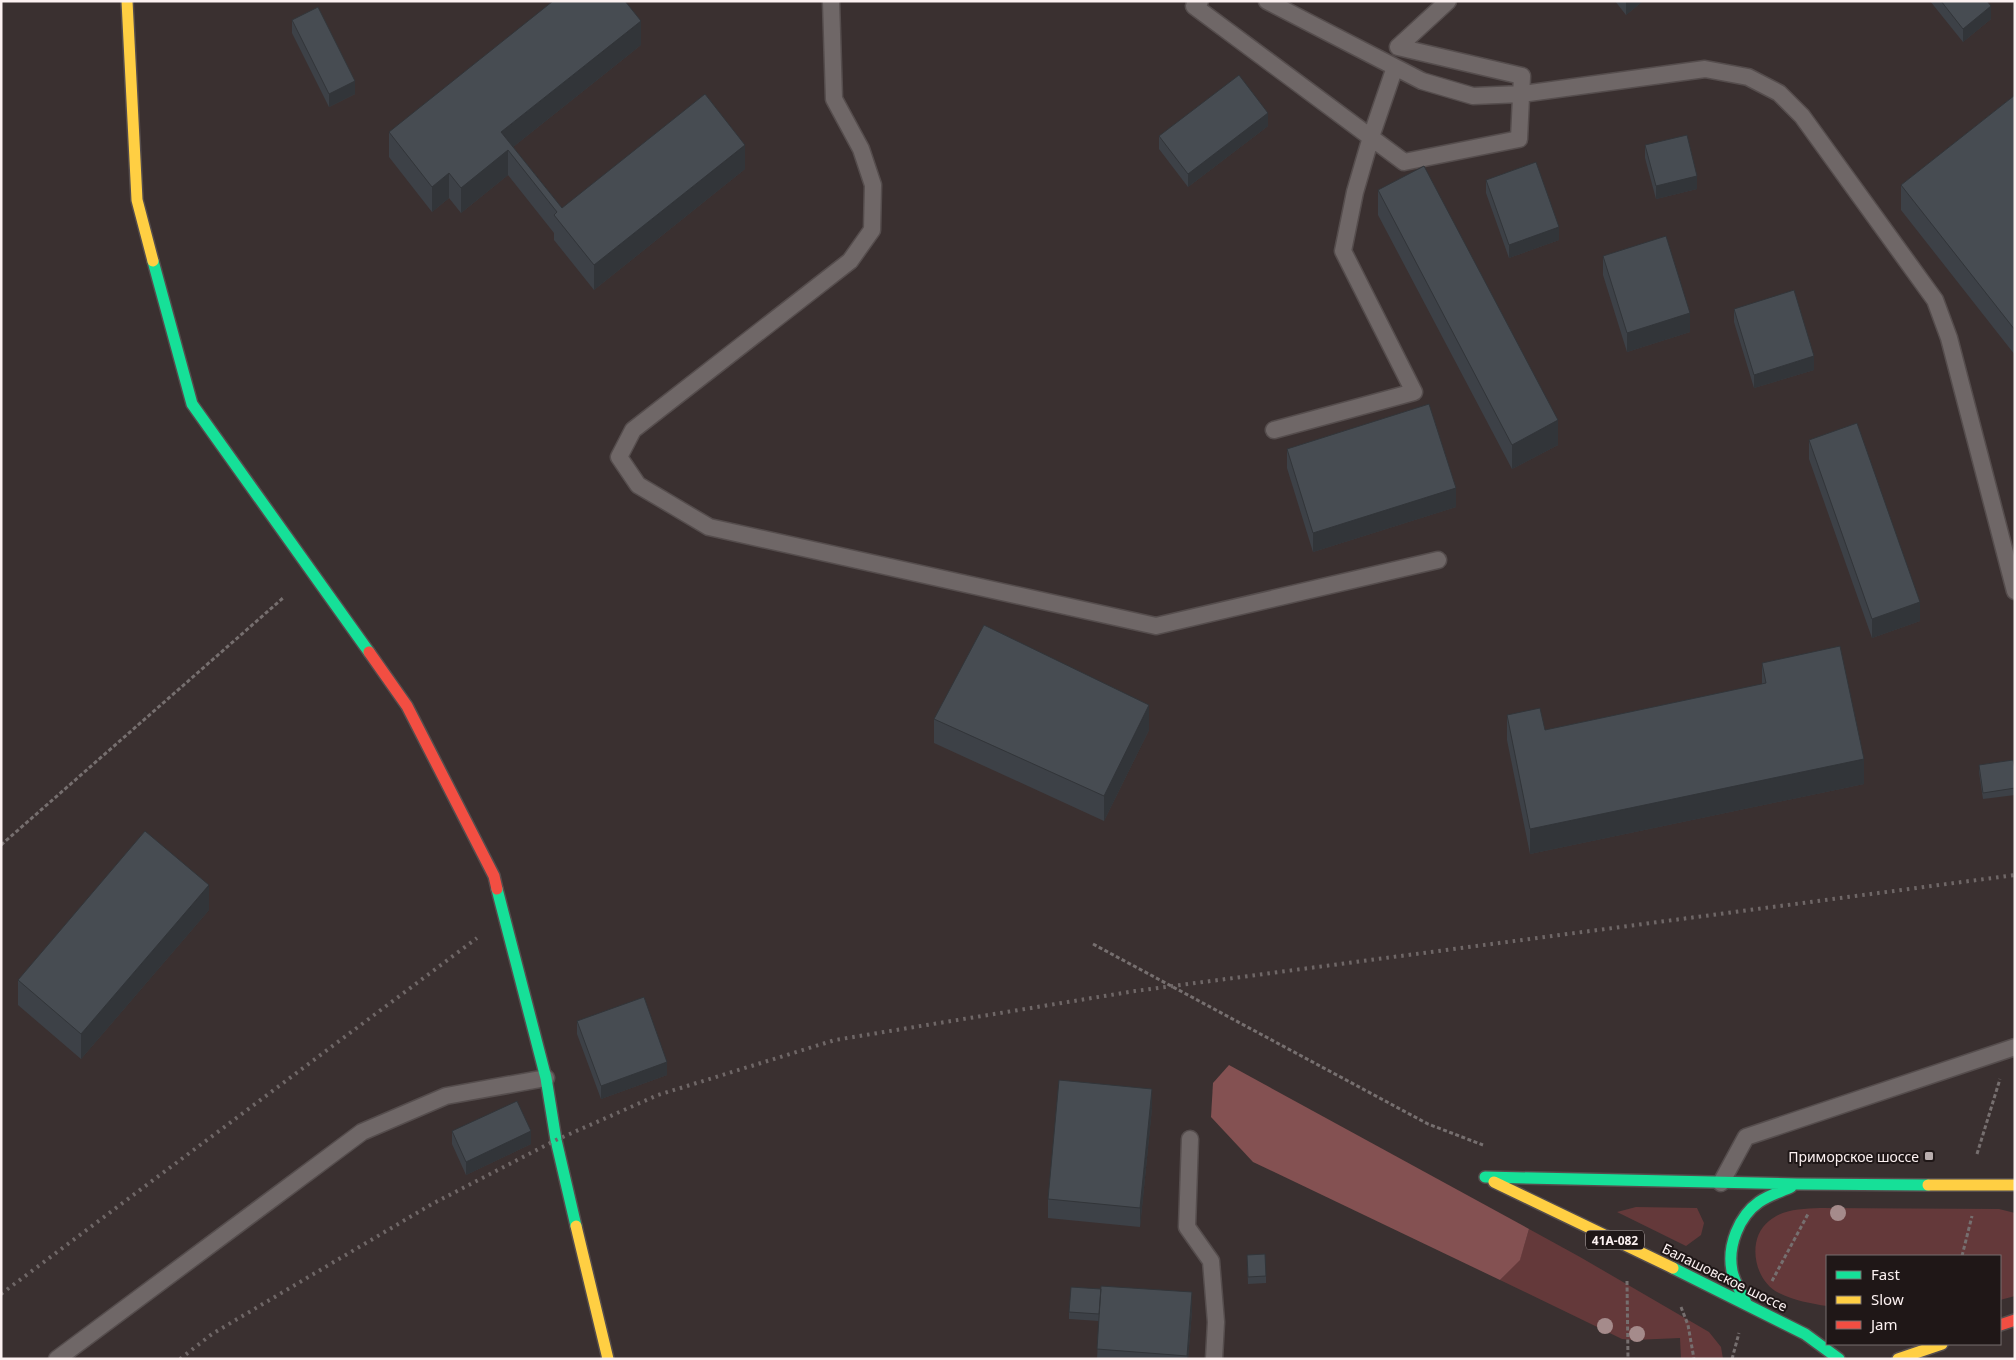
<svg xmlns="http://www.w3.org/2000/svg" width="2016" height="1360" viewBox="0 0 2016 1360" font-family="'Noto Sans',sans-serif">
	<style>
		.green { fill: #64393a }
		.forest { fill: #845152 }
		.lines { fill: none; stroke-linecap: round; stroke-linejoin: round }
		.lane-casing { stroke: #554d4d; stroke-width: 19 }
		.fast-casing { stroke: #554d4d; stroke-width: 14 }
		.slow-casing { stroke: #554d4d; stroke-width: 14 }
		.jam-casing { stroke: #554d4d; stroke-width: 14 }
		.path { stroke: #766f6f; stroke-width: 3; stroke-dasharray: 4 2.5; stroke-linecap: butt }
		.lane { stroke: #6f6767; stroke-width: 16 }
		.fast { stroke: #16e098; stroke-width: 11 }
		.slow { stroke: #ffcf43; stroke-width: 11 }
		.jam { stroke: #f24e42; stroke-width: 11 }
		.rail { stroke: #6f6767; stroke-width: 4; stroke-dasharray: 2.5 5; stroke-linecap: butt }
		.tree { fill: #a58b8b }
		.wall { fill: #3d4147 }
		.shaded-wall { fill: #323539 }
		.building { fill: #474c52; stroke: #323539 }
		.poi-dot { fill: #b8adad; stroke: #1f1717; stroke-width: 2 }
		.labels { text-anchor: middle; dominant-baseline: central; stroke-width: 4; stroke-linejoin: round; paint-order: stroke }
		.shield { fill: #1f1717; stroke: #bab0b0; stroke-width: 1 }
		.shield-label { font-size: 12px; font-weight: bold; fill: #fcf1f1 }
		.poi-label { font-size: 14px; fill: #fcf1f1; stroke: #1f1717; text-anchor: end }
		.street-label { font-size: 14px; fill: #fcf1f1; stroke: #1f1717 }
	</style>
	<rect width="100%" height="100%" fill="#3a3030"/>
	<path class="green" d="M1636,1207l61,1 7,15 -3,12 -15,11 -69,-34z
		M1820,1208l179,1 16,4v83l-15,4v-44h-173v50c-15,-2 -34,-6 -48,-13 -25,-12 -33,-54 -10,-72 14,-12 33,-12 51,-13z
		M1529,1229l51,28 129,75 12,15 2,12h-42l-1,-21 -46,2 -12,-1 -122,-59 20,-21z"/>
	<path class="forest" d="M1229,1065l300,164 -9,31 -20,20 -247,-118 -42,-45 2,-34z"/>
	<g class="lines">
		<defs>
			<path id="lane" d="M831,1l3,98 27,50 12,36 -1,45 -22,31 -217,169 -14,27 19,28 71,42 447,99 282,-66
				M1200,1l-6,5 210,156 115,-23 3,-63 -124,-29 50,-46
				M1267,1l155,80 51,15 49,-2 183,-25 43,8 31,16 23,23 133,184 14,38 66,253
				M1274,430l140,-38 -71,-141 12,-59 16,-55 24,-70
				M1190,1139l-3,88 24,34 5,61 -2,37
				M1721,1183l25,-46 269,-90
				M57,1359l305,-227 84,-36 100,-18"/>
			<path id="fast" d="M153,261l39,143 177,248
				M497,889l49,189 10,62 20,86
				M1485,1177l312,7 131,1
				M1673,1268l132,66 34,25
				M1746,1303c-4,-10 -12,-21 -14,-32 -5,-25 7,-55 27,-69 10,-7 21,-10 32,-15"/>
			<path id="slow" d="M127,1l10,199 16,61
				M1494,1182l179,86
				M1928,1185h87
				M576,1226l32,133
				M1898,1359l44,-15"/>
			<path id="jam" d="M369,652l38,54 87,170 3,13
				M2000,1325l15,-5"/>
		</defs>
		<use href="#lane" class="lane-casing"/>
		<use href="#fast" class="fast-casing"/>
		<use href="#slow" class="slow-casing"/>
		<use href="#jam" class="jam-casing"/>
		<path class="path" d="M1,845l282,-247
			M1093,944l335,180 55,21
			M1977,1154l23,-75
			M1962,1256l10,-40
			M1627,1281l1,78
			M1772,1281l36,-67
			M1681,1307l7,18 6,34
			M1732,1359l7,-26"/>
		<use href="#lane" class="lane"/>
		<use href="#fast" class="fast"/>
		<use href="#slow" class="slow"/>
		<use href="#jam" class="jam"/>
		<path class="rail" d="M1,1294l476,-356
			M180,1359l32,-25 220,-130 124,-64 102,-45 177,-55 300,-49 880,-116"/>
	</g>
	<g class="tree">
		<circle cx="1838" cy="1213" r="8"/>
		<circle cx="1605" cy="1326" r="8"/>
		<circle cx="1637" cy="1334" r="8"/>
	</g>
	<path class="wall" d="M1615,1h28l-17,14z
		M1930,1h57l4,18 -28,23z
		M292,20l63,74 -26,13 -37,-74z
		M641,45l-128,102 49,61 183,-39 -151,121 -40,-50v-7l-46,-58 -47,38 -12,-15 -17,14 -43,-55v-25z
		M2015,95v260l-114,-145v-25z
		M1268,126l-80,61 -29,-38v-13z
		M1645,145l52,44 -41,10 -11,-41z
		M1486,180l73,60 -50,18 -23,-65z
		M1378,190l180,255 -46,24 -134,-254z
		M1603,256l87,76 -63,20 -24,-77z
		M1734,309l80,61 -60,18 -20,-66z
		M1809,440l111,181 -48,17 -63,-179z
		M1287,449l169,58 -143,45 -26,-84z
		M1762,663l102,121 -334,70 -23,-114v-25l38,15 217,-46z
		M934,719l215,11 -45,91 -170,-78z
		M1979,765l36,4v26l-32,4 -4,-27z
		M209,910l-128,149 -63,-54v-25z
		M577,1021l90,54 -66,24 -24,-65z
		M1152,1108l-12,119 -92,-9v-19z
		M452,1131l79,13 -65,31 -14,-31z
		M1247,1255l19,21v7l-18,1z
		M1192,1311l-4,48h-91l2,-38 -30,-2v-7z"/>
	<path class="shaded-wall" d="M1626,1h17l-17,14z
		M1991,6v13l-28,23v-13z
		M641,21v24l-133,106v24l-47,38v-25l40,-56z
		M355,81v13l-26,13v-13z
		M1268,113v13l-80,61v-13z
		M745,145v24l-151,121v-25z
		M449,173v25l-17,14v-25z
		M1697,176v13l-41,10v-13z
		M1559,227v13l-50,18v-13z
		M1690,313v19l-63,20v-19z
		M1814,356v14l-60,18v-13z
		M1558,420v25l-46,24v-24z
		M1456,488v19l-143,45v-19z
		M1920,602v19l-48,17v-19z
		M1149,705v25l-45,91v-25z
		M1864,759v25l-334,70v-25z
		M209,885v25l-128,149v-25z
		M667,1062v13l-66,24v-13z
		M1152,1089v19l-12,119v-19z
		M531,1131v13l-65,31v-13z
		M1192,1292v19l-4,48h-1z"/>
	<path class="building" d="M553,1h72l16,20 -140,111 61,76 143,-114 40,51 -151,120 -40,-50 3,-3 -49,-62 -47,38 -12,-15 -17,14 -43,-55z
		M1941,1h46l4,5 -28,23z
		M318,7l37,74 -26,13 -37,-74z
		M1239,75l29,38 -80,61 -29,-38z
		M2015,95v235l-114,-145z
		M1687,135l10,41 -41,10 -11,-41z
		M1536,162l23,65 -50,18 -23,-65z
		M1424,166l134,254 -46,25 -134,-255z
		M1666,236l24,77 -63,20 -24,-77z
		M1794,290l20,66 -60,19 -20,-66z
		M1429,404l27,84 -143,45 -26,-84z
		M1857,423l63,179 -48,17 -63,-179z
		M984,625l165,80 -45,91 -170,-77z
		M1840,646l24,113 -334,70 -23,-114 33,-7 5,22 221,-47 -4,-20z
		M2013,760l2,9v19l-32,5 -4,-28z
		M145,831l64,54 -128,149 -63,-54z
		M644,997l23,65 -66,24 -24,-65z
		M1059,1080l93,9 -12,119 -92,-9z
		M517,1101l14,30 -65,31 -14,-31z
		M1265,1254l1,22 -18,1 -1,-22z
		M1101,1286l91,6 -5,64 -90,-7z
		M1071,1287l30,2 -2,25 -30,-2z"/>
	<rect class="poi-dot" x="1924" y="1151" width="10" height="10" rx="2.5"/>
	<g class="labels">
		<rect class="shield" x="1586" y="1230.5" width="58" height="19" rx="4"/>
		<g class="shield-label">
			<text x="1615" y="1240">41А-082</text>
		</g>
		<g class="poi-label">
			<text x="1919" y="1156">Приморское шоссе</text>
		</g>
		<g class="street-label">
			<text transform="translate(1725 1277) rotate(26)">Балашовское шоссе</text>
		</g>
	</g>
	<rect width="2016" height="1360" fill="none" stroke="#fcf1f1" stroke-width="5"/>
	<rect x="1826" y="1255" width="175" height="90" fill="#1f1717" stroke="#776e6e"/>
	<rect x="1836" y="1271" width="25" height="8" fill="#16e098" stroke="#776e6e"/>
	<text x="1871" y="1280" font-size="15" fill="#fcf1f1">Fast</text>
	<rect x="1836" y="1296" width="25" height="8" fill="#ffcf43" stroke="#776e6e"/>
	<text x="1871" y="1305" font-size="15" fill="#fcf1f1">Slow</text>
	<rect x="1836" y="1321" width="25" height="8" fill="#f24e42" stroke="#776e6e"/>
	<text x="1871" y="1330" font-size="15" fill="#fcf1f1">Jam</text>
</svg>
